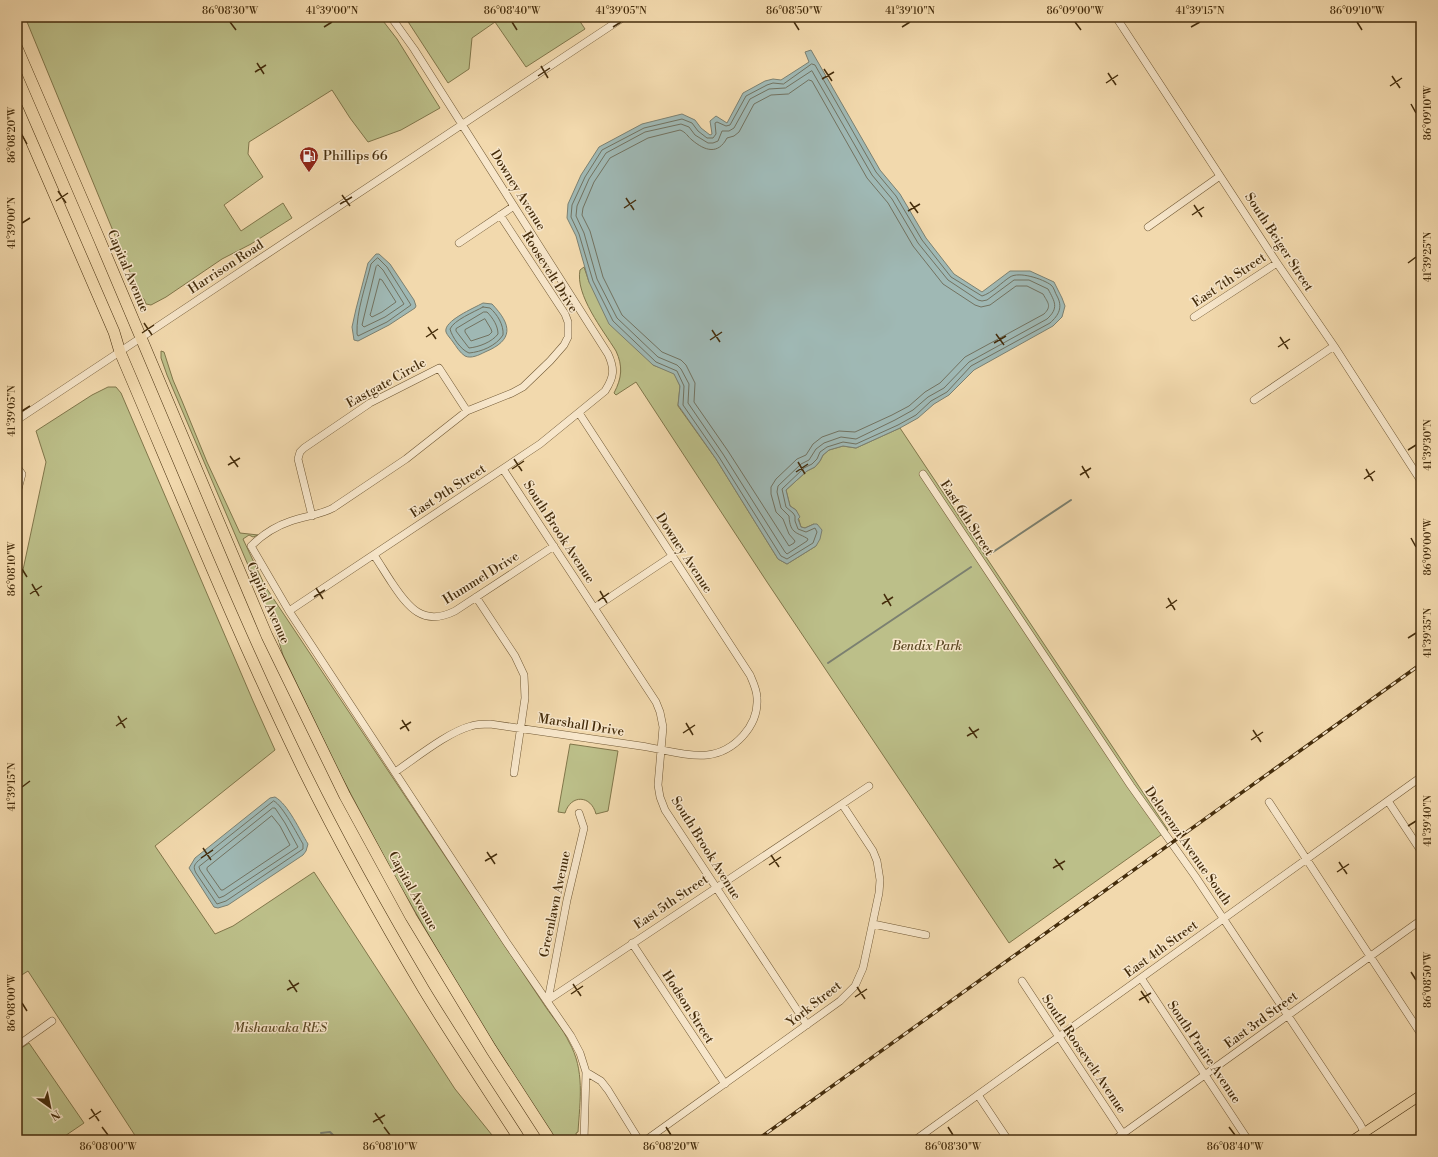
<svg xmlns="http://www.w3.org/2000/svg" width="1438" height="1157" viewBox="0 0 1438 1157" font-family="'Libre Bodoni',serif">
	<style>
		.green { fill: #bcbf89; stroke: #80764a }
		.water { fill: #9fb8b4; stroke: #7b8071 }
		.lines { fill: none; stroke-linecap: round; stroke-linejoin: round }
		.shore { stroke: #727260; stroke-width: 1 }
		.stream { stroke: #7b8071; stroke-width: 2 }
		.minor-casing { stroke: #705834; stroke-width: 8 }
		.major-casing { stroke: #452d0c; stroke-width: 10 }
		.highway-casing { stroke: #452d0c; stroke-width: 12 }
		.minor { stroke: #f7e6ca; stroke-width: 7 }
		.major { stroke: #f2d9ad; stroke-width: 9 }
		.highway { stroke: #f2d9ad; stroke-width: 11 }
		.rail-casing { stroke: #452d0c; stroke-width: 3.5 }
		.rail { stroke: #f7e6ca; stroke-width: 2; stroke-dasharray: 6; stroke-linecap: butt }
		.ticks { fill: none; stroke: #452d0c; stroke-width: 1.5 }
		.labels { text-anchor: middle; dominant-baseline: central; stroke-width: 3; stroke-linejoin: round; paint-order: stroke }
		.poi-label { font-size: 13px; fill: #452d0c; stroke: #f7e6ca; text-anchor: start }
		.street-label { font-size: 13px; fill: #452d0c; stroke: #f7e6ca }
		.park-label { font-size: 13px; font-style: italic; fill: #5d4a25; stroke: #f7e6ca }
		.neatline { fill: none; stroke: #452d0c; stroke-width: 1.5 }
		.ticks-label { font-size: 10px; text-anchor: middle; fill: #452d0c }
	</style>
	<rect width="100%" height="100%" fill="#f2d9ad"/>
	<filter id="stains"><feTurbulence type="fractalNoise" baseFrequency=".005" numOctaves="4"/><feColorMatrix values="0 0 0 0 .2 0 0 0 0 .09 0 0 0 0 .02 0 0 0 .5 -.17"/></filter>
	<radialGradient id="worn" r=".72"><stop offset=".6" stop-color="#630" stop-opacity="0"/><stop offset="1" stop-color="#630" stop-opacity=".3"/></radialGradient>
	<path class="green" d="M25,17h355l17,22 43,69 -39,22 -33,12 -18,-24 -18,-28 -83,52 -1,12 15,23 -39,28 17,26 42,-28 9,15 -41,26 -29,15 -56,38 -15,8 -5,-1 -2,-5 -5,-5z
		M405,17h172l8,12 -59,38 -31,-45 -23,16 -3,31 -21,14z
		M584,267l5,15 64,83 21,8 6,13 -2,20 38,53 62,100 9,5 29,-18 -2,-22 -9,4 -4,-1 -5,-17 -6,-4 -4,-16 21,-19 8,-4 5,-6 3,-6 6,-5 14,-4 13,2 44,-20 268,402 -159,113 -242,-361 -131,-200 -20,13 -2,-2c8,-15 9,-27 2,-42 -13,-21 -41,-56 -36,-81z
		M161,351l3,1 9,28 9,21 25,61 33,71 18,2 -5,2 -4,-2 -6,4 22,47 280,420c8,12 18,23 24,36 16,28 11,58 9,90l-2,1 1,7h-20l-7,-9 -80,-125 -75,-129 -58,-109 -34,-71 -20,-42 -9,-29 -107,-251 -6,-17z
		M108,387h8l5,6 132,308 22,49 -120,96 60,88 18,-8 81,-54 141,217 41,51h-358l-110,-169 -11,7v-380l29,-136 -10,-31 56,-36z
		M570,744l48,7 -10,60 -12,3c-5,-19 -25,-20 -31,-1l-7,-1z
		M29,1043l55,80 -25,17h-42v-89z"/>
	<path class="water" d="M811,50l69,120 20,24 26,44 28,36 28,18 28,-21h20l24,11 8,16 3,8 -3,11 -9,9 -79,44 -25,25 -15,9 -16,14 -18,10 -44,20 -13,-2 -14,4 -6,5 -3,6 -5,6 -8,4 -21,19 4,16 6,4 4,7 -2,2 3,8 4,1 9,-4h3l5,6 -2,9 -4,7 -29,18 -9,-5 -62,-100 -38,-54 2,-19 -6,-12 -21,-9 -44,-41 -20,-42 -13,-46 -9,-18 1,-14 13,-29 18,-28 43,-23 40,-10 13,6 6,8 9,7 2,-1 -2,-13 6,-5 11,7 16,-30 22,-12 8,-2 8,1 28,-18 -4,-10z
		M376,254h3l11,10 24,36 2,6 -1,2 -26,17 -31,16 -4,-1 -2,-13 4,-18 12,-46z
		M483,303l9,1c20,21 22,36 -7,48 -6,3 -14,7 -20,4 -5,-3 -9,-10 -12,-14 -2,-3 -6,-7 -7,-10 -3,-11 28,-24 37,-29z
		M275,797c13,7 25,34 33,47l-2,7 -3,4 -75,50 -10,3 -4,-1 -25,-39 6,-10 75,-60z"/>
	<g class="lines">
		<path class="shore" d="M812,64l3,1 61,107 20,24 26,44 29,37 31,19c10,-3 20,-14 28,-19 9,-6 33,2 41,8 3,2 4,8 6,11 6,11 2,19 -7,27l-79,43 -24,26 -16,9 -15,14 -18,10 -42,19 -13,-2 -16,5 -7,5 -3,7 -5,5 -8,4 -22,21 4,18 7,6 2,3v5l3,8 8,3 9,-4 2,4 -4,11 -26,16 -6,-3 -62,-99 -36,-52 1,-19 -7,-15 -21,-9 -43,-41 -20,-40 -14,-47 -8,-17 1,-12 13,-28 17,-27 42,-22 38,-9 10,4 6,8 9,7h6l3,-4 -1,-11 2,-1 9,4 4,-1 16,-29 21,-11 6,-2 10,1z
			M812,71l60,104 20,24 26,44 30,37 30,20 4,1 5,-1 27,-20h15l19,9c7,13 11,19 -1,30l-78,43 -25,26 -16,9 -15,13 -18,10 -39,19 -15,-2 -17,6 -8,6 -7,11 -8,4 -23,22 -1,6 4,16 8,8c1,19 9,16 19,23l-1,2 -20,13 -2,-2 -62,-98 -35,-51 1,-19 -8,-15 -4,-4 -19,-8 -41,-39 -20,-39 -13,-46 -8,-17 1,-10 12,-27 17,-26 39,-21 36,-8 8,3 6,8 13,8h5l5,-2 4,-10h7l5,-3 16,-29 19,-10 16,-1z
			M809,80l3,1 55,97 21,25 25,43 30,38 32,21 6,2 9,-2 26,-19h11l16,8c5,9 9,12 1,20l-79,43 -25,26 -15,9 -16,14 -17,9 -37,17 -16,-1 -17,6 -9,7 -7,11 -9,4 -21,20 -5,8v7l5,18 7,7 6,15 6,7 -1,2 -5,3 -61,-95 -34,-49 1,-19 -9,-18 -5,-5 -19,-8 -40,-37 -19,-38 -13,-46 -8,-16 1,-7 11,-26 16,-24 38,-20 32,-8c6,2 8,7 12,10 13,11 26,15 35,-2l7,-2 5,-4 15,-28 17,-9 17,-1z
			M378,258l9,9 24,38 -24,17 -29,14 -1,-2c-1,-22 9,-49 14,-70l4,-4z
			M378,265l5,5 21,34 -19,13 -21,10 -2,-2 14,-58z
			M380,279l2,1 14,22 -14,10 -10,5 -2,-2 1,-3z
			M483,307l7,1c7,6 14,17 13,27 -7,11 -22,17 -34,18 -8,-3 -17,-16 -19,-24 4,-9 24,-17 33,-22z
			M484,312h3c6,6 11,14 11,22 -6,8 -19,13 -29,14l-13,-17v-2z
			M485,319l6,10 1,3 -3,3 -18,6 -6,-9v-2z
			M274,801c9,5 23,33 29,43v5l-77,52 -9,3 -21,-31c-3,-6 -2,-8 2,-12z
			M273,808h2l10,15 13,24 -74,49 -5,2 -19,-28 -1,-3z
			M272,816l8,10 10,19 -67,45h-2l-14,-20v-2z"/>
		<path class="stream" d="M990,554l81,-54
			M828,663l143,-96
			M321,1133l9,-1 8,8"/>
		<defs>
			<path id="minor" d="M1116,17l161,246 57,83 87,135
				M500,215l65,99 3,8v15l-4,8 -14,16 -27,26 -11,6 -45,18 -61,48 -73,49c-13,7 -28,8 -42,13 -15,5 -29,14 -40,25l38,65 218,332 64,93 9,17 6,19 -2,68
				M1148,227l72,-51
				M459,243l55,-37
				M1194,317l83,-54
				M1254,400l80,-54
				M17,420l607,-403
				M17,467l5,7 -5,19
				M503,469l153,233 4,10 3,15 -5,58 2,12 5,13 142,215
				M923,474l208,312 64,90 165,248 8,16
				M312,516l-14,-57 2,-7 4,-4 66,-45 69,-35 28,43
				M374,555c6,9 12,19 18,28 16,24 31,44 63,28l99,-65
				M476,597l39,59 9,19 1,23 -11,75
				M594,608l78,-52
				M289,611l251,-167 65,-53c9,-14 10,-22 3,-37l-194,-305 -23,-32
				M395,772c21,-14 53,-40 76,-46 6,-2 12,-2 19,-2 50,7 100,15 151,22 20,3 46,11 66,9 27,-3 52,-29 50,-57 0,-8 -4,-16 -7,-23l-171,-262
				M1388,801l33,50
				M1269,802l152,232
				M873,924l53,11
				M632,943l93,141
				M1141,978l107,162
				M1022,981l105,159
				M548,1000l321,-214
				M548,1000l19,-100 17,-72 -5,-15
				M17,1046l35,-25
				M586,1072l15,9 7,9 31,50
				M978,1095l30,45
				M646,1140l194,-139 15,-15 8,-18 16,-75 1,-13 -3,-19 -4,-10 -31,-47
				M915,1140l506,-363
				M1114,1140l307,-220"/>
			<path id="major" d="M1353,1140l68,-45"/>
			<path id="highway" d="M17,48l81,188 169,400 78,160 66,121 80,132 59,91
				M17,108l97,224 6,20c60,140 117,282 184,419 37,75 78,148 120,219 31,51 64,100 96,150"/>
		</defs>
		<use href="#minor" class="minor-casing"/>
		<use href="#major" class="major-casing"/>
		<use href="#highway" class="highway-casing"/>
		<use href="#minor" class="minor"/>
		<use href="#major" class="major"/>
		<use href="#highway" class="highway"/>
		<defs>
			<path id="rail" d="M757,1140l664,-476"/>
		</defs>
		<use href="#rail" class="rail-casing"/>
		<use href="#rail" class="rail"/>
	</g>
	<path class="ticks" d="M230,22l6,8M512,22l5,8M794,22l5,8M1075,22l6,8M1357,22l5,8M324,27l8,-5M613,27l8,-5M902,27l8,-5M1191,27l9,-5M257,63l7,11M541,66l7,12M824,69l8,12M255,72l11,-7M1108,73l8,12M538,76l12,-8M1392,76l8,12M822,79l12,-7M1106,83l12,-8M1390,86l12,-8M1411,104l5,9M22,135l5,9M58,191l8,12M342,195l8,11M626,198l8,12M56,201l12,-8M910,202l8,11M340,204l12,-7M1194,205l8,12M624,208l12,-8M908,211l12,-7M1192,215l12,-8M22,223l8,-5M1408,263l8,-6M144,323l8,12M428,327l8,12M712,330l8,12M142,333l12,-8M996,334l8,11M426,337l12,-8M1280,337l8,12M710,340l12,-8M994,343l12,-7M1278,347l12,-8M22,411l8,-5M1408,450l8,-5M230,456l8,11M514,459l8,12M798,462l7,12M228,465l12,-7M1082,466l7,12M512,469l12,-8M1366,469l7,12M796,472l12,-8M1080,475l11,-7M1364,479l11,-8M1411,538l5,9M22,569l5,8M32,584l7,12M316,588l7,11M600,591l7,12M30,594l12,-8M884,594l7,12M314,597l11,-7M1168,598l7,12M598,601l11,-8M882,604l11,-7M1166,608l11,-8M1408,638l8,-5M118,716l7,12M402,720l7,11M686,723l7,12M116,726l11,-8M969,727l8,11M400,729l11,-7M1253,730l8,12M683,733l12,-8M967,736l12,-7M1251,740l12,-8M22,787l8,-6M1408,826l8,-5M203,848l8,12M487,852l8,12M771,855l8,12M201,858l12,-8M1055,859l8,11M485,861l12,-7M1339,862l8,12M769,865l12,-8M1053,868l12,-7M1337,872l12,-8M1411,972l5,8M289,980l8,12M573,984l8,12M857,987l8,12M287,990l12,-7M1141,991l8,12M571,994l12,-8M855,997l12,-8M1139,1000l12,-7M22,1003l5,8M91,1109l8,12M375,1113l8,11M89,1119l12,-8M373,1122l12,-7M102,1127l6,8M384,1127l6,8M666,1127l5,8M948,1127l5,8M1229,1127l6,8"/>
	<defs>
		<symbol id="fuel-pin" viewBox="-11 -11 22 30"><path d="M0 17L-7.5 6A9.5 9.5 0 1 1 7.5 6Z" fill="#8f2418" stroke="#f7e6ca"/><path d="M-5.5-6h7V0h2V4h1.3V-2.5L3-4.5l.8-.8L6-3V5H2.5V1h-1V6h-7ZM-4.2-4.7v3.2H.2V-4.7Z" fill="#fff"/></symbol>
	</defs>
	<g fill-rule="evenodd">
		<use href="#fuel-pin" x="298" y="145" width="22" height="30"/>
	</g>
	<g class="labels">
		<g class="poi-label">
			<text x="323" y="156">Phillips 66</text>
		</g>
		<g class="street-label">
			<text transform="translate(518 190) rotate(58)">Downey Avenue</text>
			<text transform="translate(1279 242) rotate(57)">South Beiger Street</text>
			<text transform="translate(226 267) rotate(-33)">Harrison Road</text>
			<text transform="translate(128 271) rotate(67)">Capital Avenue</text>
			<text transform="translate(550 272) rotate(58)">Roosevelt Drive</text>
			<text transform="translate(1229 280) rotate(-34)">East 7th Street</text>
			<text transform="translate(386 383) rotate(-29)">Eastgate Circle</text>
			<text transform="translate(448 491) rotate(-33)">East 9th Street</text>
			<text transform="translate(967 518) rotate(57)">East 6th Street</text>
			<text transform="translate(559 532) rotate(57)">South Brook Avenue</text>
			<text transform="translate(684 553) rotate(57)">Downey Avenue</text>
			<text transform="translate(481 578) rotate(-32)">Hummel Drive</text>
			<text transform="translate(268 603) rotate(66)">Capital Avenue</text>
			<text transform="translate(581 725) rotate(9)">Marshall Drive</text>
			<text transform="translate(1188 846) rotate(55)">Delorenzi Avenue South</text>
			<text transform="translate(706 848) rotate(58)">South Brook Avenue</text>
			<text transform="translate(413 891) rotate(61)">Capital Avenue</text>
			<text transform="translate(671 902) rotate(-34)">East 5th Street</text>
			<text transform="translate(555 904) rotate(-78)">Greenlawn Avenue</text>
			<text transform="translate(1161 949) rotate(-36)">East 4th Street</text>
			<text transform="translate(814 1004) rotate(-38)">York Street</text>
			<text transform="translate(688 1007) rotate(57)">Hodson Street</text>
			<text transform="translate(1261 1020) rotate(-36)">East 3rd Street</text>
			<text transform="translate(1204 1052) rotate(56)">South Praire Avenue</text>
			<text transform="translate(1084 1054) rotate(56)">South Roosevelt Avenue</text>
		</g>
		<g class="park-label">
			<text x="927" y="646">Bendix Park</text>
			<text x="280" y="1028">Mishawaka RES</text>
		</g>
	</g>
	<rect width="1438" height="1157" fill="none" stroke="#f2d9ad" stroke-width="44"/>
	<g transform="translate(50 1107) rotate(147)" stroke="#f7e6ca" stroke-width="3" paint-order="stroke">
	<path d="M0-3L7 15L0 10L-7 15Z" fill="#452d0c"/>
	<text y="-6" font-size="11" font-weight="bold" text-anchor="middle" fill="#452d0c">N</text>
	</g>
	<rect x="22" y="22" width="1394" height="1113" class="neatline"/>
	<g class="ticks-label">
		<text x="230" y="14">86°08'30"W</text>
		<text x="332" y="14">41°39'00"N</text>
		<text x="512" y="14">86°08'40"W</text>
		<text x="621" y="14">41°39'05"N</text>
		<text x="794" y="14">86°08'50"W</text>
		<text x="910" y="14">41°39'10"N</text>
		<text x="1075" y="14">86°09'00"W</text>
		<text x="1200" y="14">41°39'15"N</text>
		<text x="1357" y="14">86°09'10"W</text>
		<text transform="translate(1427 113) rotate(-90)" y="4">86°09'10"W</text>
		<text transform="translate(11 135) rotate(-90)" y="4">86°08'20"W</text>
		<text transform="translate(11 223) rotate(-90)" y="4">41°39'00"N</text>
		<text transform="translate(1427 257) rotate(-90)" y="4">41°39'25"N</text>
		<text transform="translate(11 411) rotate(-90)" y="4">41°39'05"N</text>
		<text transform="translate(1427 445) rotate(-90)" y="4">41°39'30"N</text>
		<text transform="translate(1427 547) rotate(-90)" y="4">86°09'00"W</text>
		<text transform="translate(11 569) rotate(-90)" y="4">86°08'10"W</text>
		<text transform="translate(1427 633) rotate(-90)" y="4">41°39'35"N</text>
		<text transform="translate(11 787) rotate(-90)" y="4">41°39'15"N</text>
		<text transform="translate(1427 821) rotate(-90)" y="4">41°39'40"N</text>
		<text transform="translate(1427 980) rotate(-90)" y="4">86°08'50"W</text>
		<text transform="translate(11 1003) rotate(-90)" y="4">86°08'00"W</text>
		<text x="108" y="1150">86°08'00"W</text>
		<text x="390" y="1150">86°08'10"W</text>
		<text x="671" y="1150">86°08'20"W</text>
		<text x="953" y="1150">86°08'30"W</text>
		<text x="1235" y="1150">86°08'40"W</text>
	</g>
	<rect width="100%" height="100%" filter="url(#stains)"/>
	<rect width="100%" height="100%" fill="url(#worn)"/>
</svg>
